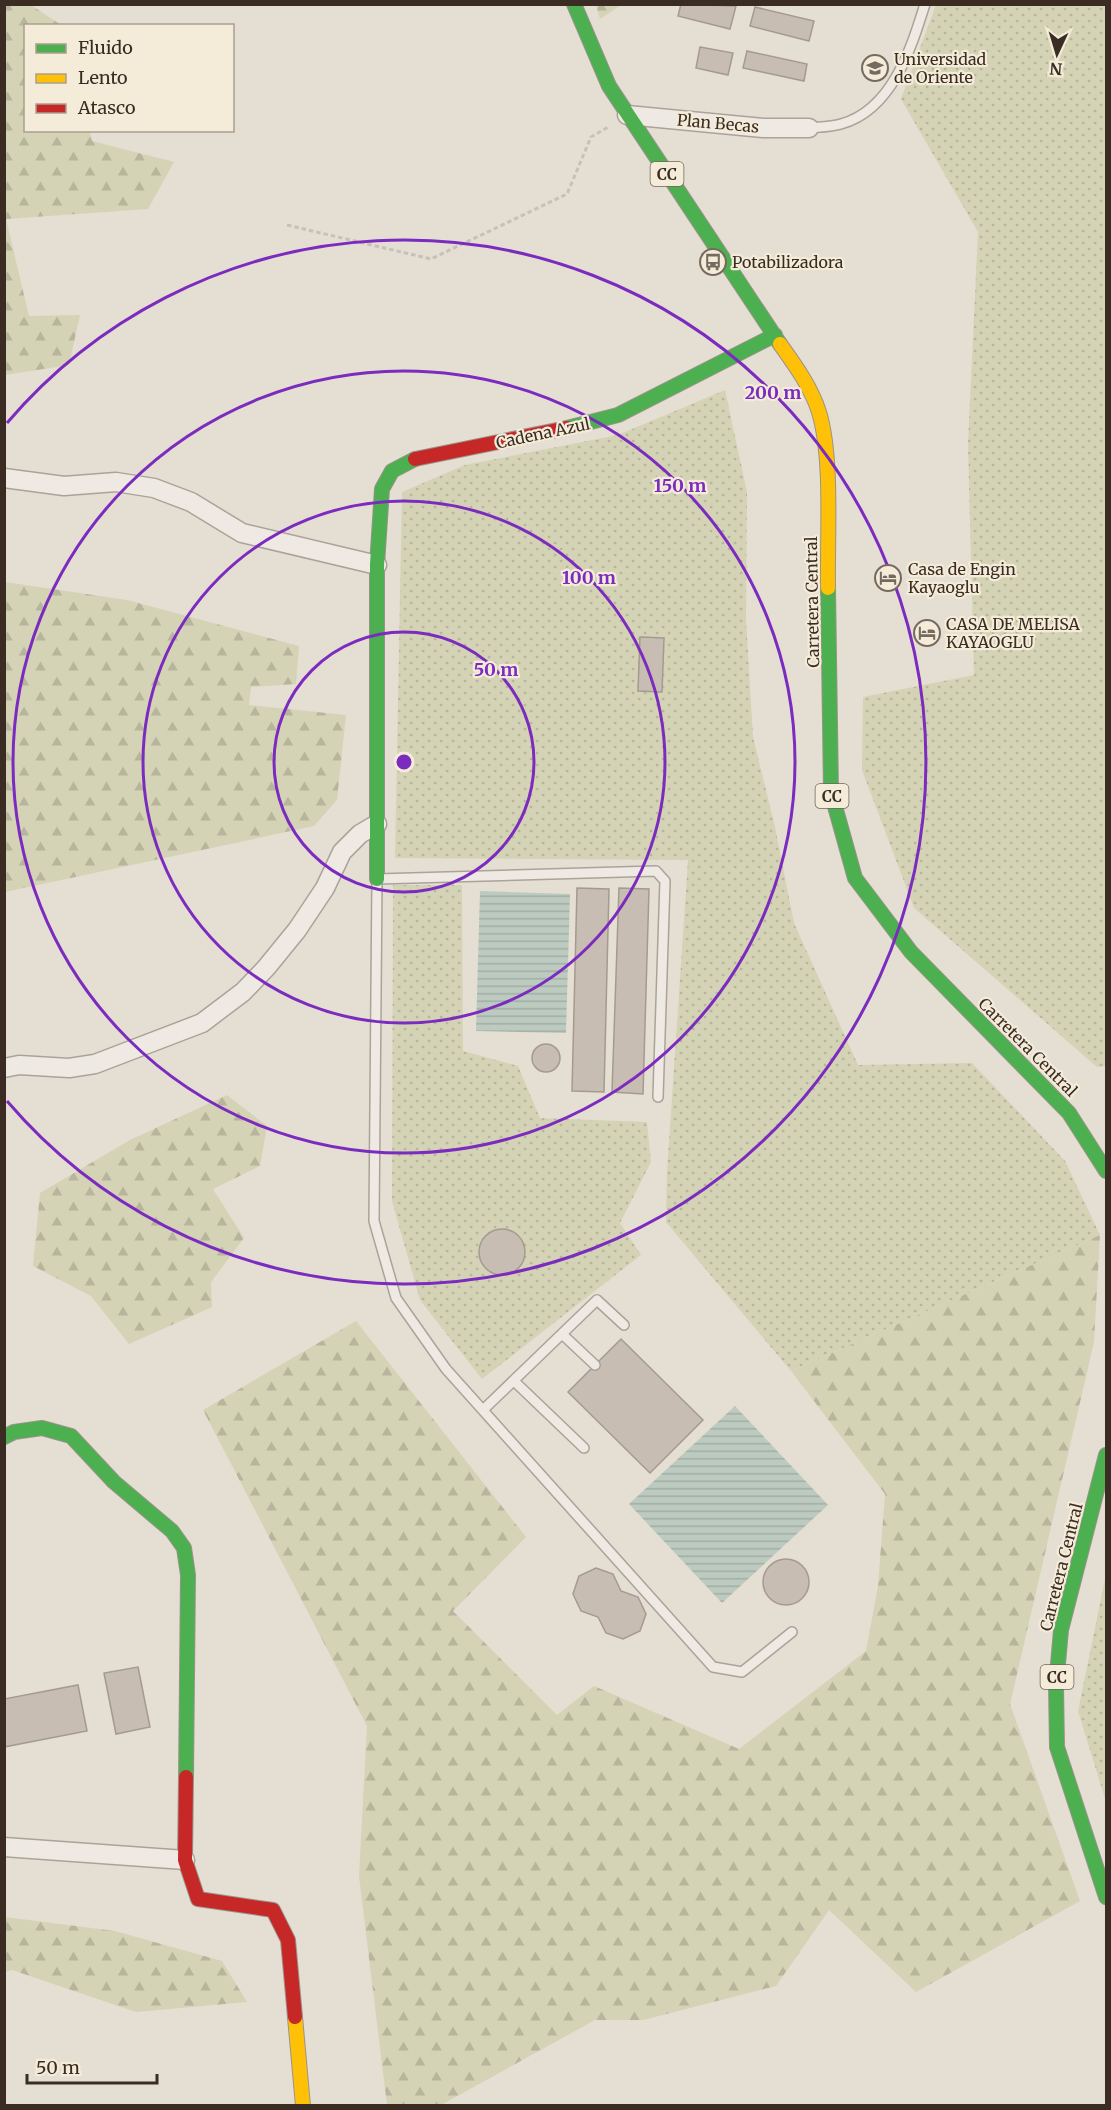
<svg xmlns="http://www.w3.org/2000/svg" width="1111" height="2110" viewBox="0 0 1111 2110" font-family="Merriweather,serif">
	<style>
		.grass { fill: url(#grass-dots) }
		.forest { fill: url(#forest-firs) }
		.water { fill: url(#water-rules) }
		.building { fill: #c8bdb3; stroke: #a59a91; stroke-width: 1.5 }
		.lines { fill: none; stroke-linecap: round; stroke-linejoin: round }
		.lane-casing { stroke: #aba39a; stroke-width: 12 }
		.street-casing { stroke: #aba39a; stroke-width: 21 }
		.fast-casing { stroke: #9a938a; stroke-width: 16 }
		.slow-casing { stroke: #9a938a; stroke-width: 16 }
		.jam-casing { stroke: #9a938a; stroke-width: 16 }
		.path { stroke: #c6c1b9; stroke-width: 3; stroke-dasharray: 4.5 3; stroke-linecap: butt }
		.lane { stroke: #eee9e2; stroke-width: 9 }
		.street { stroke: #eee9e2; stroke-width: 18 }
		.fast { stroke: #4caf50; stroke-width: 14 }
		.slow { stroke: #ffc107; stroke-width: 14 }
		.jam { stroke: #c62828; stroke-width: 14 }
		.ring { fill: none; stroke: #7b2cbf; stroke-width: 3 }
		.labels { text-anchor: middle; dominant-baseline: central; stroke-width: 4.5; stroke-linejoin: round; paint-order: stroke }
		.shield { fill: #f4ebd9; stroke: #726559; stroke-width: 1.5 }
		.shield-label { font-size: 15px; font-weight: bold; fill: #3a2c22 }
		.poi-label { font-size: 16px; fill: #3a2c22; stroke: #f4ebd9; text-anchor: start }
		.street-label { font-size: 16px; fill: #3a2c22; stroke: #f4ebd9 }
		.centre { fill: #7b2cbf; stroke: #f4ebd9; stroke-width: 3 }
		.ring-label { font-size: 18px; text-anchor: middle; font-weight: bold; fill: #7b2cbf; stroke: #f4ebd9; stroke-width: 4.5; stroke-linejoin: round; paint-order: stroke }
	</style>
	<defs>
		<pattern id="grass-dots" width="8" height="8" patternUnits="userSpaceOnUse" patternTransform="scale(1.5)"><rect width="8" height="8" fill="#d4d3b5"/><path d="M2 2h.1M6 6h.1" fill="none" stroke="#b7b59b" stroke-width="1.8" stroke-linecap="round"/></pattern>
		<pattern id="forest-firs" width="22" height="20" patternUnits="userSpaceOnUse" patternTransform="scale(1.5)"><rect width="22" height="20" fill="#d4d3b5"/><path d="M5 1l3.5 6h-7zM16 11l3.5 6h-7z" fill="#b7b59b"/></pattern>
		<pattern id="water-rules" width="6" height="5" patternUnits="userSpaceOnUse" patternTransform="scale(1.5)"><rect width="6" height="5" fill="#bccac0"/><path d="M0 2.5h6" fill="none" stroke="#a2aea5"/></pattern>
	</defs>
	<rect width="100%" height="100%" fill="#e5ded2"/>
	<path class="grass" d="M936,5h170v1061l-9,1 -183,-159 -52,-138 1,-73 111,-22 -6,-231 10,-212 -77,-133z
		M725,390l22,102 -1,128 7,117 22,90 19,96 64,142 114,-2 93,98 35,74 -309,136 -125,-149 1,-50 21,-312 -293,-2 7,-366 63,-27 153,-30z
		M393,885h69l1,166 55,15 22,52 107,4 4,40 -31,61 21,32 -159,124 -62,-79 -28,-99z
		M1106,1574v228l-28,-91z"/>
	<path class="forest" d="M5,4l26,1 30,20 -35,1v104l64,1 2,10 82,21 -26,47 -142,10 23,97 51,-1 -11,50 -64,10z
		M596,5v-1l25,1 -21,14z
		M5,582l122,18 172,46 -3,38 -45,3 -2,18 97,10 -9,85 -23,26 -309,66z
		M227,1095l40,31 -7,40 -47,23 31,49 -33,44 1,25 -83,37 -38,-48 -58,-30 7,-73 90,-53z
		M1100,1235l-6,107 -84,362 70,197 -164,91 -87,-82 -53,76 -133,34h-48l-154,85h-54l-28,-229 8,-150 -164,-316 153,-89 170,216 -73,74 104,104 37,-29 145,63 127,-98 12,-65 7,-92 -94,-123z
		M5,1917l110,14 107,30 25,41 -111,10 -124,-42 -7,2z"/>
	<path class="water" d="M480,891l90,3 -4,139 -90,-2z
		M735,1406l93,99 -106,98 -93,-99z"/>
	<path class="building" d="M681,4l55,2 -6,23 -52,-13z
		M755,7l59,14 -5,20 -59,-15z
		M700,47l33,6 -5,22 -32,-7z
		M747,51l60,13 -3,17 -61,-13z
		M640,637l24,1 -2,54 -24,-1z
		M577,888l32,1 -5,203 -32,-1z
		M619,888l30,1 -6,205 -31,-2z
		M532 1058a14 14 0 1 1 28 0a14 14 0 1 1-28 0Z
		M479 1252a23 23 0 1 1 46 0a23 23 0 1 1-46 0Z
		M621,1339l82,81 -53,53 -82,-81z
		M763 1582a23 23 0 1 1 46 0a23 23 0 1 1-46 0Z
		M596,1568l17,6 8,17 17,6 8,17 -6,17 -17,8 -17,-6 -8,-16 -17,-6 -8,-17 6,-18z
		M138,1667l12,60 -34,7 -12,-61z
		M78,1685l9,46 -83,16v-48z"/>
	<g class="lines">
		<defs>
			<path id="lane" d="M809,128c10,-1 22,-1 32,-4 51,-14 70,-75 84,-120
				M658,1097l7,-216 -9,-10 -279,8 -3,342 22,77 50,71 267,298 29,5 50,-40
				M562,1334l33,31
				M514,1381l70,67
				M483,1410l114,-110 27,25"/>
			<path id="street" d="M627,115l136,13h46
				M4,478l60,8 52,-4 38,6 37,14 51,31 135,32
				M4,1068l15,-3 50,3 26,-4 107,-41 41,-31 23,-24 31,-38 28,-42 17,-36 18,-18 17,-10
				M4,1847l181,13"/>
			<path id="fast" d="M574,4l35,82 171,258
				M567,428l51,-13 157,-80
				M828,588l3,204 24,86 56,74 158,161 37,58
				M377,879v-314l5,-76 10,-18 23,-12
				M4,1437l10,-5 28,-4 29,8 43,46 58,49 12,17 4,27 -2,202
				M1106,1455l-45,175 -5,56 1,61 49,150"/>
			<path id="slow" d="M780,344c15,21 31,43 39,68 14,46 8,126 9,176
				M295,2017l8,89"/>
			<path id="jam" d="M415,459l152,-31
				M186,1777l-1,83 13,39 75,11 15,30 7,77"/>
		</defs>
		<use href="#lane" class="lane-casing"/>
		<use href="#street" class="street-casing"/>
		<use href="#fast" class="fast-casing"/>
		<use href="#slow" class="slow-casing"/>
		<use href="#jam" class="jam-casing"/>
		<path class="path" d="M287,225l144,34 136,-65 24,-57 19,-11"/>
		<use href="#lane" class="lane"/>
		<use href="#street" class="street"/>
		<use href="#fast" class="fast"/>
		<use href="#slow" class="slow"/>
		<use href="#jam" class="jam"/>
	</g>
	<g class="ring">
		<circle cx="404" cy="762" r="130"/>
		<circle cx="404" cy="762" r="261"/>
		<circle cx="404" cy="762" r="391"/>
		<path d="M7 423A522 522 0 1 1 7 1101"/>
	</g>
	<defs>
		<symbol id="university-ring" viewBox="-11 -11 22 22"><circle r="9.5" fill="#f4ebd9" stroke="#766a60" stroke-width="1.5"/><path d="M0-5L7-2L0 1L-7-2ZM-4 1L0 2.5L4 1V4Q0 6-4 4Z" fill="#766a60"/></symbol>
		<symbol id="bus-ring" viewBox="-11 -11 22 22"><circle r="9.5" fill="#f4ebd9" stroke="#766a60" stroke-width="1.5"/><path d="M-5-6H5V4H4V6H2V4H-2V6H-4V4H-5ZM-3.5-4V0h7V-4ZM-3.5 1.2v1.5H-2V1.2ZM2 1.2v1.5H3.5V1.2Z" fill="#766a60"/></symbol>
		<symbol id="hotel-ring" viewBox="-11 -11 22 22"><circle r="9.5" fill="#f4ebd9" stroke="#766a60" stroke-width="1.5"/><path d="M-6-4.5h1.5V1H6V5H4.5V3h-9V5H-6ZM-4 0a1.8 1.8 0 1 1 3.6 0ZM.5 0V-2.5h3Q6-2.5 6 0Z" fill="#766a60"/></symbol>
	</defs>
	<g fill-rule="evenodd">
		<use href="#university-ring" x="860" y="53" width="30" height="30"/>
		<use href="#bus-ring" x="698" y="247" width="30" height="30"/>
		<use href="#hotel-ring" x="873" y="563" width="30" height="30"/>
		<use href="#hotel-ring" x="912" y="618" width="30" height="30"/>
	</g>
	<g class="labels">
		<g class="shield">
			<rect x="650.5" y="162" width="33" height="24" rx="4.5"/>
			<rect x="815.5" y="784" width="33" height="24" rx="4.5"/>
			<rect x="1040.5" y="1665" width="33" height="24" rx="4.5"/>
		</g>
		<g class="shield-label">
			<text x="667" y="174">CC</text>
			<text x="832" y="796">CC</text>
			<text x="1057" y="1677">CC</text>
		</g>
		<g class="poi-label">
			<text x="894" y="59">Universidad<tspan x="894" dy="18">de Oriente</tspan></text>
			<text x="732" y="262">Potabilizadora</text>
			<text x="908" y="569">Casa de Engin<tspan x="908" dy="18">Kayaoglu</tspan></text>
			<text x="946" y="624">CASA DE MELISA<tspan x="946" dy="18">KAYAOGLU</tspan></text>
		</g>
		<g class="street-label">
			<text transform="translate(718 123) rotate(5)">Plan Becas</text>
			<text transform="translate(543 433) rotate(-12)">Cadena Azul</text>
			<text transform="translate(812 602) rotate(-91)">Carretera Central</text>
			<text transform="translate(1028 1047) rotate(45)">Carretera Central</text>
			<text transform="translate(1061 1567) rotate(-76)">Carretera Central</text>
		</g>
	</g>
	<circle cx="404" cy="762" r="9" class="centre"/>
	<g class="ring-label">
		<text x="773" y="399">200 m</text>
		<text x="680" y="492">150 m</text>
		<text x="589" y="584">100 m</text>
		<text x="496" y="676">50 m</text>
	</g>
	<rect width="1111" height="2110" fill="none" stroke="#3a2c22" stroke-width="12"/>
	<rect x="24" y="24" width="210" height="108" fill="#f4ebd9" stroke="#aa9f90" stroke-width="1.5"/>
	<rect x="36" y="44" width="30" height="9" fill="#4caf50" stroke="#aa9f90" stroke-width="1.5"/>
	<text x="78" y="54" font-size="18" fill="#3a2c22">Fluido</text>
	<rect x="36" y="74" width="30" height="9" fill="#ffc107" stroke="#aa9f90" stroke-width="1.5"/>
	<text x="78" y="84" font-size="18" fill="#3a2c22">Lento</text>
	<rect x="36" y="104" width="30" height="9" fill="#c62828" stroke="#aa9f90" stroke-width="1.5"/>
	<text x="78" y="114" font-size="18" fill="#3a2c22">Atasco</text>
	<g transform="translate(1057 54) rotate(184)" stroke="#f4ebd9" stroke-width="4.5" paint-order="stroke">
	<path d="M0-4.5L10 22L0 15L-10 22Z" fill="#3a2c22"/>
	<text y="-9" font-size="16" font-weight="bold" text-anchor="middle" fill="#3a2c22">N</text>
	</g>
	<path d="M27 2074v9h130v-9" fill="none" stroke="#3a2c22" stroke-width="3"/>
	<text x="36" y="2074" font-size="18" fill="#3a2c22" stroke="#f4ebd9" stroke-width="4.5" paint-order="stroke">50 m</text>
</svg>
